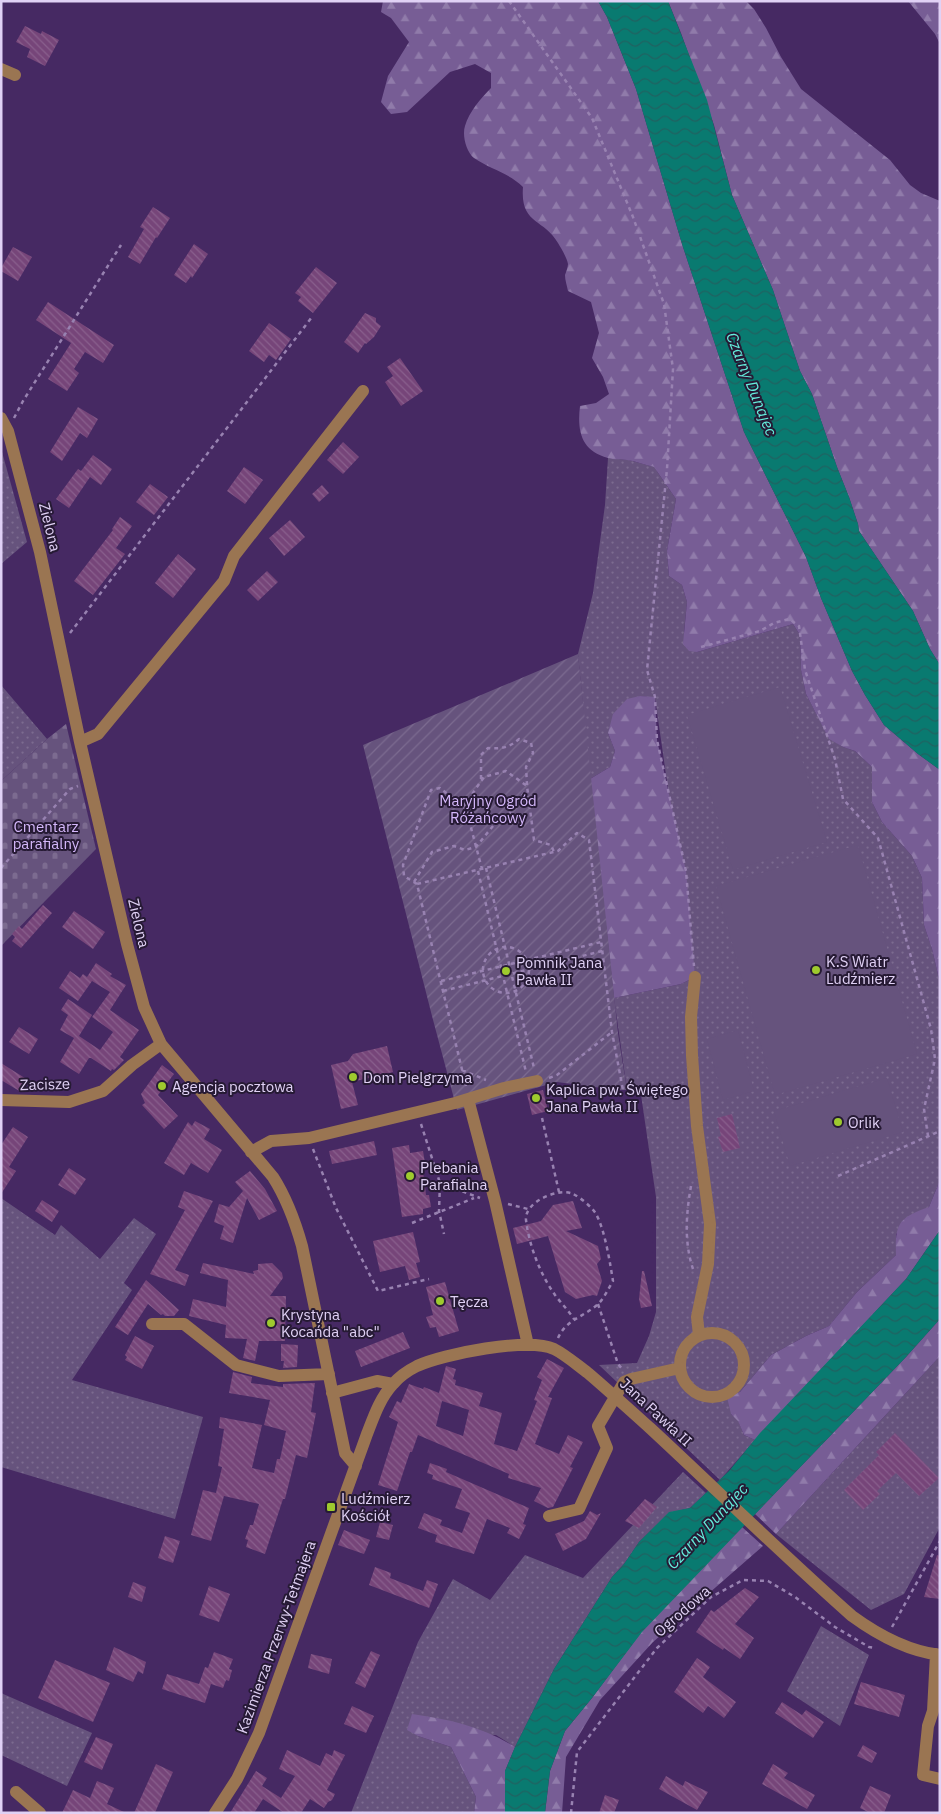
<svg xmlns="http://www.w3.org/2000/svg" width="941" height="1814" viewBox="0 0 941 1814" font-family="'IBM Plex Sans',sans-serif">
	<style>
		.grass { fill: url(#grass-dots) }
		.forest { fill: url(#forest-firs) }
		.cemetery { fill: url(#cemetery-stones) }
		.garden { fill: url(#garden-furrows) }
		.pitch { fill: #66537d }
		.water { fill: url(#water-waves) }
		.building { fill: url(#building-back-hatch); fill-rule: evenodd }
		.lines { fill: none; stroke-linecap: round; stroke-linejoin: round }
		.path { stroke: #9882b1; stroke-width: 2.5; stroke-dasharray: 4 4; stroke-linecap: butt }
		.minor { stroke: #9a7552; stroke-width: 12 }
		.poi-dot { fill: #9eca2e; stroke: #261a34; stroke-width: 2 }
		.labels { text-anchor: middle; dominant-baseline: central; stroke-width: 4; stroke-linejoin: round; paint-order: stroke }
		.street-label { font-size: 15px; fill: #e0d1f5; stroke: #261a34 }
		.park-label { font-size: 15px; fill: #d5b8fb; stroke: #261a34 }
		.poi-label { font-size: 15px; fill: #e0d1f5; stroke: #261a34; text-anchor: start }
		.water-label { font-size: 16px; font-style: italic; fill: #65eddc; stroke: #261a34 }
	</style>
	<defs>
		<pattern id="grass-dots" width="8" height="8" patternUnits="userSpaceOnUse" patternTransform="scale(1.25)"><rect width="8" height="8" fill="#66537d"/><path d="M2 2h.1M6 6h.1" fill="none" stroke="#7c6b90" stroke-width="1.8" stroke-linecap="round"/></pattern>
		<pattern id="forest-firs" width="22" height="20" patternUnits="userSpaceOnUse" patternTransform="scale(1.25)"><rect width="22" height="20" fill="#775d95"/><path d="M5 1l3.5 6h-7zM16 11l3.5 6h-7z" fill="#907baa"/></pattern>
		<pattern id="cemetery-stones" width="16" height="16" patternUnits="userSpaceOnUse" patternTransform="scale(1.25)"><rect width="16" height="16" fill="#66537d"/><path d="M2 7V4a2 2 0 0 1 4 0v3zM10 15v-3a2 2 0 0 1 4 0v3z" fill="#7c6b90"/></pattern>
		<pattern id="garden-furrows" width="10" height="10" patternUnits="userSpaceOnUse" patternTransform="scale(1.25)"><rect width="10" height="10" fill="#66537d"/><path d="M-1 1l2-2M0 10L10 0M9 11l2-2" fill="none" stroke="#7c6b90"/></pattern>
		<pattern id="water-waves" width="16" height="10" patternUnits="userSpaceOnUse" patternTransform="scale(1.25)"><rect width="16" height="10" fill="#097a70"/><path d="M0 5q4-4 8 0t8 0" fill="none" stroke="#206261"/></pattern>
		<pattern id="building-back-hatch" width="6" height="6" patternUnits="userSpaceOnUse" patternTransform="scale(1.25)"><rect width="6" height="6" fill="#764579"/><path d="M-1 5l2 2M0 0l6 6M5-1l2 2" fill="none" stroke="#895f8d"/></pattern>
	</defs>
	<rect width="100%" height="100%" fill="#462963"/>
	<path class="grass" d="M2,452l25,90 -26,22v-111z
		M608,458l21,2 25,7 22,32 -9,52 2,25 13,9 5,17 -3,30 13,20 96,-28 7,11 1,35 5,24 23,44 14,9 12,4 17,16v35l10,20 30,34 10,22 2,47 8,24 8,34v197l-11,27 -33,27v21l-39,37 -28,34 -23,10 -35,19 -31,37 -9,22 7,6 6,15 11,5 -35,40 -121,-115 38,-2 12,-27 7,-24v-115l-16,-109 -13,2 -13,-92 67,-14 14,-7 -40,-279 -15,-2 -32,37 7,18 -5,16 -20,12 -12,-125 15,-61 12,-88z
		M1,685l46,54 -46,42z
		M1,1198l54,37 6,-10 39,34 34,-41 22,16 -32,49 8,7 -60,90 131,37 -28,102 -174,-52z
		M940,1356v171l-36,67 -33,16 -95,-76z
		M683,1472l23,21 -16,15 -21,5 -30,29 -15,22 -12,13 -58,92 -39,78 -19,-12 -78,1 33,11 25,50 -2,16h-123l67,-171 35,-63 37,21 35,-45 58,23z
		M821,1626l48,29 -29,71 -53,-35z
		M1,1693l91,40 -25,53 -66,-31z"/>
	<path class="forest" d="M383,1h215l9,16 29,72 46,155 62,188 62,125 15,41 31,73 13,24 19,30 34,29 22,16v213l-8,-34 -8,-24 -2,-47 -10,-22 -30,-34 -10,-20v-35l-17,-16 -12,-4 -14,-8 -23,-45 -5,-24 -1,-35 -7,-11 -96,28 -8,-1 -6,-7 4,-42 -5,-17 -13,-9 -2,-25 9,-52 -22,-32c-9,-2 -18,-6 -27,-7 -6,-1 -13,0 -19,-2 -27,-7 -31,-27 -28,-52l16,-3 13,-9 -6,-17 -11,-19 7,-25 -8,-31 -23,-11c-1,-5 -3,-11 -3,-16 1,-3 3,-8 3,-11 -1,-6 -7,-16 -10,-21 -14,-25 -38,-18 -35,-56 -14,-14 -33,-18 -49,-29 -8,-6 -12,-23 -9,-32 4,-14 16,-28 26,-38v-15l-16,-9 -25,8 -43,40 -16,2 -10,-12 7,-26 21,-34 -18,-24 -10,-6z
		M668,1h78l8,8 12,19 15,29 20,32 89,71 20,25 11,8 19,8v464l-10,-16 -17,-38 -54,-80 -1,-7 -9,-27 -12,-30 -25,-73 -12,-23 -27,-81 -41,-95 -18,-70 -33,-92z
		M908,1h32v43l-5,-10z
		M640,696l15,1 2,43 29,131 9,106 -14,7 -67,14 -24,-219 20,-12 5,-16 -7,-18 5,-19 14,-15z
		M940,1180v50l-14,20 -20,29 -151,161 -11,-5 -6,-14 -7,-7 -4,-17 13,-5 31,-37 35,-19 23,-10 28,-34 39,-37c-1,-31 2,-37 33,-48z
		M940,1319v37l-164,178 -21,-20 151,-157z
		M742,1527l21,19 -110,96 -53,58 -34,57 -4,56h-17l5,-42 15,-40 27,-33 50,-67z
		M412,1714c36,5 72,13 103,33l-10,24v42h-31l2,-16 -25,-50 -33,-11 -11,-6z"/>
	<path class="cemetery" d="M66,724l30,125 -95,97v-165l46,-42z"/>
	<path class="garden" d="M578,654l40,379 9,57h-10l-60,-8 -100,28 -25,-94 -69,-271z"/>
	<path class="pitch" d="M780,687l47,155 -94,28 -46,-155z
		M858,845l59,209 -142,41 -59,-209z
		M738,1030l16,61 -31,9 -16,-61z
		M887,1078l16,54 -113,34 -16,-55z"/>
	<path class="water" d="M598,1h70l39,99 25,95 41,95 27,81 12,23 25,73 12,30 9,27 1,7 54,80 17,38 10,16v105l-22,-16 -34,-29 -19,-30 -13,-24 -31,-73 -15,-41 -62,-125 -62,-188 -46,-155 -29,-72z
		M940,1230v89l-34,38 -264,275 -50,66 -27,33 -15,40 -5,42h-40v-42l10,-24 39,-78 58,-92 12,-13 15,-22 30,-30 21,-4 39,-37 31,-38 146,-154z"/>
	<path class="building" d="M25,26l16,8 1,-3 17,9 -14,26 -18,-9 3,-8 -14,-7z
		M153,207l17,11 -13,20 -1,-1 -16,27 -12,-7 16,-28 -4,-2z
		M194,244l14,10 -16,24 -1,-2 -5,7 -12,-8z
		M13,247l19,10 -14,24 -17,-10v-3z
		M316,267l21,16 -24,30 -15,-12 3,-4 -6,-4z
		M48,302l66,43 -11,18 -18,-11 -11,17 5,4 -12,18 -19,-12 23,-36 -35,-23z
		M365,313l11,5v4l5,4 -7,11 -8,7 -1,-1 -7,10 -14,-11z
		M269,323l22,16 -15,21 -7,-5 -5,7 -15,-11z
		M400,358l23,33 -22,15 -16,-24 8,-6 -6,-9z
		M78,407l20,12 -11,19 -7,-5 -18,28 -12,-9z
		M343,442l16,15 -16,17 -16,-14z
		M93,455l19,14 -11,16 -11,-8 -21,31 -13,-9 22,-30 3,2z
		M244,467l19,13 -18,24 -18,-13z
		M150,484l18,13 -14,18 -18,-13z
		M322,485l7,8 -10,9 -7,-8z
		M120,517l12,9 -16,22 9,6 -32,41 -19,-14 39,-51 -1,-1z
		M290,520l15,17 -21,19 -15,-18z
		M178,554l18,15 -23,29 -18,-15z
		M267,571l11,11 -20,19 -11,-11z
		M43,905l9,8 -31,35 -9,-7 3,-4 -3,-3 7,-8 3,3z
		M74,911l31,21 -12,17 -31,-22z
		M96,963l16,11 -2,2 16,9 -16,25 29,20 -19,27 4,3 -10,10 -2,-1 -1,2 -20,-13h-2l-10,16 -19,-12 14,-24 -14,-8 8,-15 -7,-5 7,-11 24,16 -13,21 21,14 13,-18 -21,-15 18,-25 -18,-11 -14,20 -19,-13 11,-17 10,7 3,-4 4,3z
		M19,1027l19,12 -9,15 -20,-12z
		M387,1046l6,26 -41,10 6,23 -17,4 -10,-44 17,-4 5,-7z
		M1,1063l27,17 -7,12 -20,-12z
		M162,1065l12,9 -16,21 20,21 -14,13 -22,-24 3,-2 -4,-9z
		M543,1090l5,21 -16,4 -5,-21z
		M732,1114l8,34 -17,4 -5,-15 3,-1 -4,-18z
		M195,1121l15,8 -6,10 18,11 -14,23 -17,-10 -7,12 -20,-12 24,-41 4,4z
		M13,1127l15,10 -19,30 7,4 -15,23v-49z
		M374,1141l3,14 -45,9 -3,-13z
		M409,1145l1,8 13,-2 2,12 -3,1 4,31h3l2,12 -8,2v5l-21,3 -10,-69z
		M69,1168l17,11 -11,16 -17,-10z
		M250,1171l15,18 12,22 -18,9 -12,-22 -14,45 -13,-4 4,-13 -10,-4 5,-18 10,3 14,-16 -8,-9z
		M184,1191l29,10 -38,69 14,5 -4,11 -35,-12 35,-64 -7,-3z
		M42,1200l17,11 -7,11 -17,-11z
		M573,1201l9,27 -16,3 32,15 3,13 -4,5 5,17 -5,15 -4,-1 -17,4 -11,-7 -17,-56 -31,8 -4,-16 28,-7 12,-16z
		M413,1232l7,30 -4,1 4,14 -11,3 -4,-14 -25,6 -7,-31z
		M203,1263l51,11 -1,-3 5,-1v-6l14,-1 10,10 1,5 -13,18h16l-1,45h-26l-4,20 -12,-3 4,-19 -22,-1 1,-13 -37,-9 4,-17 33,8 2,-27 -28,-7z
		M642,1271h2l8,35 -11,2 -2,-9z
		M146,1280l33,30 -5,6h-9l-2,-2 -2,1 -13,-11 -20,31 -13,-8z
		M445,1282l14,49 -20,6 -3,-10 -6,1 -4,-11 7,-2 -7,-28z
		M403,1332l7,16 -49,19 -6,-16z
		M135,1336l19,10 -12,23 -17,-9 2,-3 -2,-2z
		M281,1344l17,1 -1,22 -14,1 1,-7h-3z
		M547,1359l17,9 -16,29 4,1 -17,46 24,10 9,-19 15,7 -13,25 3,1 -20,39 -5,1 -14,-7 7,-13 -33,-10 1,-4 -91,-39 -6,17h-2l-13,39 -19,-6 20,-63 -9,-5 8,-16 4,2 8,-19 14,5 1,-2 15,6 7,-27 10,3 -3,10 3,1 -1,5 28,8 -4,13 23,7 -8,31 23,7 20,-50 -3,-1 8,-20 -5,-3zM442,1401l27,9 -6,26 -27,-10z
		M233,1372l19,5 -1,6 32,4v-3l32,-1 -4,29 5,1 -9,45 -11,-3 -11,44h-2l-18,55 -19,-7 2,-7 -3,-1 5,-14h3l6,-21 -35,-8 -13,45 -20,-6 12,-45 13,3 6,-26 -4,-1 6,-37 -5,-1 1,-11 42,8 -10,43 22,5 3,-14h3l6,-28 -22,-6 6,-25 -41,-7z
		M895,1433l44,45 -20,18 -23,-23 -19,18 3,3 -17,16 -19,-20 35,-35 -3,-3z
		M430,1463l17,6 -1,3 83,36 -6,16 3,1 -7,14 -12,-6 3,-5 -23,-9 -13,35 -39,-12 2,-7 -19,-7 6,-15 18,7 -2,5 22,8 8,-20 -15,-5 7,-19 -30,-10 1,-4 -6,-2z
		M645,1499l12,8 -18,21 -14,-7z
		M590,1511l7,4 4,-2 -15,26 -23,12 -8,-17 29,-13z
		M380,1522l13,3 -4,15 -13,-3z
		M344,1530l26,10 -6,14 -26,-9z
		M165,1536l15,5 -7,22 -15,-5z
		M937,1555l3,1v43l-16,-2z
		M375,1567l16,6 -1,5 33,13 4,-11 11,4 -9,24 -60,-23z
		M133,1582l13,5 -4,15 -14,-5z
		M209,1586l21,8 -11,28 -20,-7z
		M745,1588l14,9 -24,27 19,14 -14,21 -16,-11 -1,2 -27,-18 15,-22 3,2z
		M114,1647l32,15 -3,12 -5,-3 -5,11 -27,-12z
		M371,1651l9,4 -15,33 -10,-5z
		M214,1652l19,7 -4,10 3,1 -3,11 -3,-1 -3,8 -12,-4 -6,19 -43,-14 5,-15 32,10 6,-17 3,1z
		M311,1654l21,5 -3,15 -21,-6z
		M697,1658l13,9 -7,10 33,25 -12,16 -16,-12 -5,7 -29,-21z
		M55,1660l55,23 -17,39 -55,-24z
		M861,1682l44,13 -6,22 -45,-13z
		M782,1702l20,13 4,-5 18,12 -11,16 -38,-25z
		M352,1706l22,10 -8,17 -22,-9z
		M96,1737l17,7 -11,26 -18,-8z
		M863,1745l14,8 -5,10 -15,-7z
		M287,1750l33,16 6,-13 6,3 2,-6 11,5 -18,35 8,4 -3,6 -4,2 -4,6 -14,-9 -9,14h-17l-21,-14 -9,14h-24l26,-42 11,7 -5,8 19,12 14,-22 -16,-7z
		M156,1764l17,8 -16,36 -2,5h-21z
		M773,1764l15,9 -4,5 31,17 -8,14 -45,-25z
		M666,1776l17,10 2,-5 23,11 -11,18 -38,-21z
		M97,1781l17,7 -7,16 19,9h-64l11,-23 17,8z
		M870,1786l21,9 -7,18h-14l-10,-5z
		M605,1795l14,5 -5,13h-15z"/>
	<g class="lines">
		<path class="path" d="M509,1l83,117 41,99 31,87 9,65 -6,100 -20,201 8,27 2,43 29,131 8,95
			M14,418l9,-17 98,-156
			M70,633l242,-316
			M701,647l59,-16 14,-8 15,-4 10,7 6,44 30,89 8,40 35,39 53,191 4,30 -11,50 4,27
			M481,779v-24l7,-7c13,1 21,0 31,-9l12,4 2,10 -7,14 1,18
			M463,807l21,-30 22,-6 21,15 7,54 17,5 3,7
			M1,868l69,-79 8,-3
			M486,868l48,200
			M478,871l48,201
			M414,882l18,-30 22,-6 11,4 11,-3 21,-26 9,-2 20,-29
			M417,884l-13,-8 -1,-11 28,-75 9,-2 26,21 16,60
			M483 970a23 23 0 1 1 46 0a23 23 0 1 1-46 0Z
			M441,981l160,-39
			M443,991l159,-40
			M462,1070l24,10
			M549,1078l8,-3 55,-43
			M466,1086l-49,-202 141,-33 19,-18 12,7 23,192 11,58
			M542,1118l17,74
			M421,1124l19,59 -1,28 5,23
			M313,1149l23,59 42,83 51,-12
			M838,1176l102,-45
			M440,1183l40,15
			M691,1186c-5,28 -7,56 2,83
			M508,1204l20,5
			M412,1223l62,-25
			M598,1304l20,60 5,6
			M558,1338c8,-18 25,-21 39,-33 7,-6 11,-16 16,-24 -3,-18 -8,-51 -17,-67 -3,-6 -16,-17 -23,-20 -14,-7 -49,8 -47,26 3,25 14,54 29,75 6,8 13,15 19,24
			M892,1627l48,-86
			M571,1813l6,-61 80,-104 54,-51 32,-17 25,1 27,16 40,30 34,20 7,1"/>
		<path class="minor" d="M1,69l14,6
			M1,418l7,13 32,121 40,190 47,202 17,63 17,37 112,133c14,22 22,44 29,69l43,207 11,13
			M80,742l18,-8 126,-153 10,-25 129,-165
			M695,977l-4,40 1,38 5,71 13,98 -2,40 -11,53 2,18
			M468,1099l27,102 33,144
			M1,1100l68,2 34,-11 29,-26 29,-21
			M251,1152l20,-11 38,-3 146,-35 49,-15 33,-7
			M152,1324h32l52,41 43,11 50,-2
			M680 1365a32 32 0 1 1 64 0a32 32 0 1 1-64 0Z
			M332,1393l45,-12 16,3
			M549,1516l30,-7 28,-61 -9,-22 26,-44 7,-3 49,-11
			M936,1654l-3,57 -5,15 -5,49 17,4
			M16,1792l24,21
			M215,1813l22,-34 22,-46 108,-299c7,-18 13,-36 26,-50 6,-7 16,-14 24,-18 26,-12 111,-29 137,-17 12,6 23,16 34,24 21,18 42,37 62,55 68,63 133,127 202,188 26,19 55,35 88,39"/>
	</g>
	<g class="poi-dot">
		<circle cx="816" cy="970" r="5"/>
		<circle cx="506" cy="971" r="5"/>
		<circle cx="353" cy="1077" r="5"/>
		<circle cx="162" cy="1086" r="5"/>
		<circle cx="536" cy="1098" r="5"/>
		<circle cx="838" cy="1122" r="5"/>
		<circle cx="410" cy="1176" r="5"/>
		<circle cx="440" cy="1301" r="5"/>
		<circle cx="271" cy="1323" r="5"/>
		<rect x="326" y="1502" width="10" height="10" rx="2.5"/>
	</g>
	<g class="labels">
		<g class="street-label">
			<text transform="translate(50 527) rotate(76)">Zielona</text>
			<text transform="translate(139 923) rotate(77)">Zielona</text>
			<text transform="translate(45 1084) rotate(-2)">Zacisze</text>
			<text transform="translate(656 1412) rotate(43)">Jana Pawła II</text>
			<text transform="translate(682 1611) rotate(-41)">Ogrodowa</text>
			<text transform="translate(276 1637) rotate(-70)">Kazimierza Przerwy-Tetmajera</text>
		</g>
		<g class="park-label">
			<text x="488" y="800">Maryjny Ogród<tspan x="488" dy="17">Różańcowy</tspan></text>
			<text x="46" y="826">Cmentarz<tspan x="46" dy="17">parafialny</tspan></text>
		</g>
		<g class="poi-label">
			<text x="826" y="961">K.S Wiatr<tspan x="826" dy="17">Ludźmierz</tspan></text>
			<text x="516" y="962">Pomnik Jana<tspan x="516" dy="17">Pawła II</tspan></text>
			<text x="363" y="1077">Dom Pielgrzyma</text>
			<text x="172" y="1086">Agencja pocztowa</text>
			<text x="546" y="1089">Kaplica pw. Świętego<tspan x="546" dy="17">Jana Pawła II</tspan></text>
			<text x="848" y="1122">Orlik</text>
			<text x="420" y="1167">Plebania<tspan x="420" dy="17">Parafialna</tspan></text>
			<text x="450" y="1301">Tęcza</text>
			<text x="281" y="1314">Krystyna<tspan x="281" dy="17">Kocańda "abc"</tspan></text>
			<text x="341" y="1498">Ludźmierz<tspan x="341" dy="17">Kościół</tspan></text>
		</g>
		<g class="water-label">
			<text transform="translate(752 384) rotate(68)">Czarny Dunajec</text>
			<text transform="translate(707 1526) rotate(-47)">Czarny Dunajec</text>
		</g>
	</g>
	<rect width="941" height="1814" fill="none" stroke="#e0d1f5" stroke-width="5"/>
</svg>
